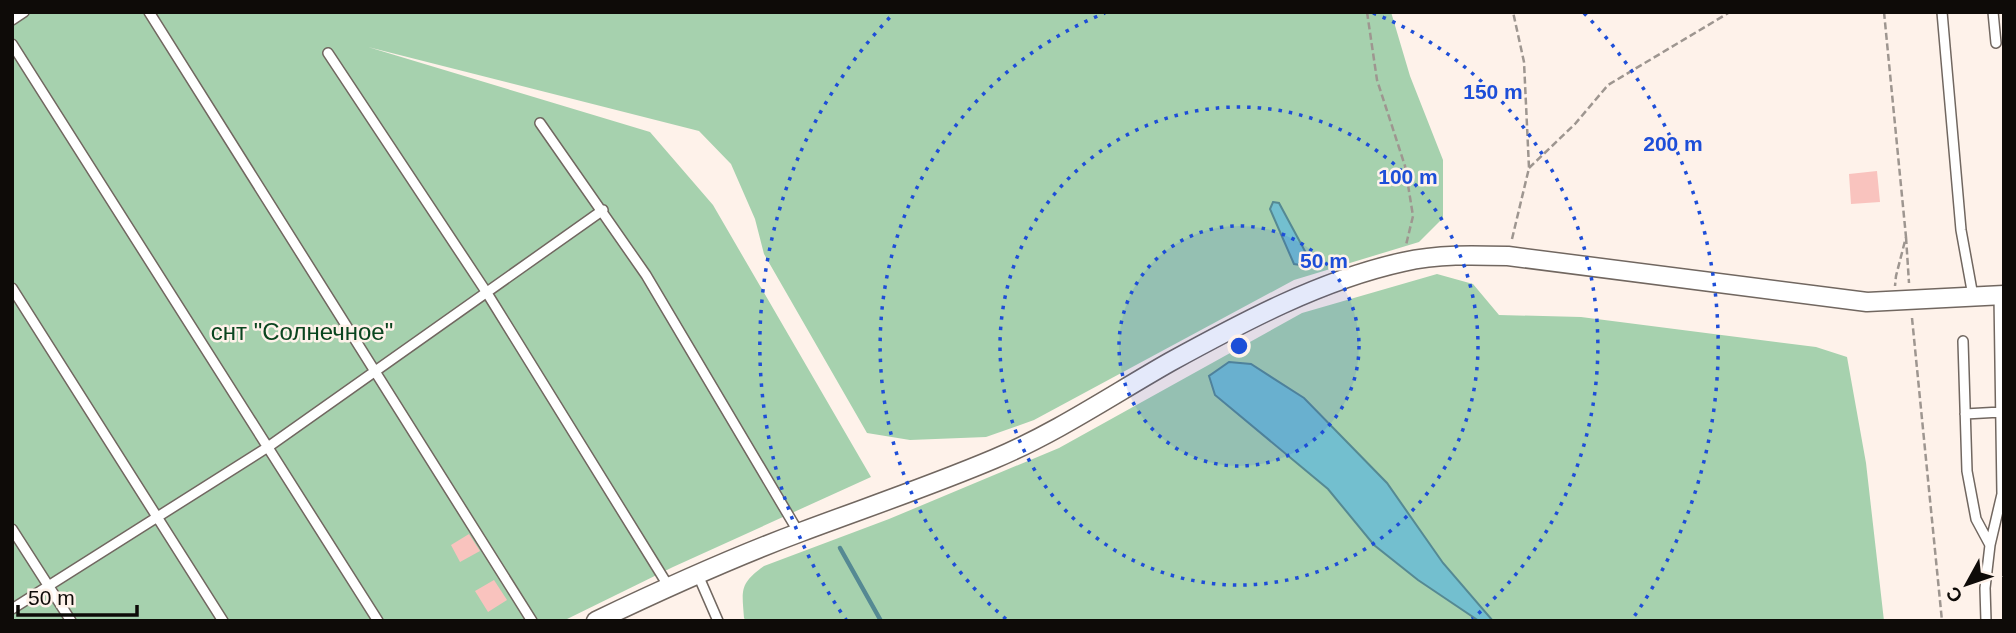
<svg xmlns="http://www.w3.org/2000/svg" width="2016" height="633" viewBox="0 0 2016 633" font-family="Helvetica,sans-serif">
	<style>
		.green { fill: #a6d1ae }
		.water { fill: #73bfcf; stroke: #558993; stroke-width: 2 }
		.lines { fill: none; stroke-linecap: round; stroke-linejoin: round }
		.stream { stroke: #558993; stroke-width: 4.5 }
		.building { fill: #f9c3be }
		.service-casing { stroke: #716760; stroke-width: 12 }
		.minor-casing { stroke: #716760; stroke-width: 21 }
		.path { stroke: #9e9690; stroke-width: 2.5; stroke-dasharray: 7 3.5; stroke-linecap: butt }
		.service { stroke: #fff; stroke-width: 9 }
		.minor { stroke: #fff; stroke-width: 18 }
		.ring { fill: none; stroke: #1d4ed8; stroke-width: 3.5; stroke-dasharray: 3.5 7 }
		.labels { text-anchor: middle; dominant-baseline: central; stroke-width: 5; stroke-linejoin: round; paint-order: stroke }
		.park-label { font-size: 24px; fill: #0a451f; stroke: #fef2ea }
		.centre { fill: #1d4ed8; stroke: #fef2ea; stroke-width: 3.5 }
		.ring-label { font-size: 21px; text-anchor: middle; font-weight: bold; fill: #1d4ed8; stroke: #fef2ea; stroke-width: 5; stroke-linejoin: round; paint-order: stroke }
	</style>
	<rect width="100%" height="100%" fill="#fef2ea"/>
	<path class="green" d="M12,12h1379l19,64 33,84v58l-24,24 -125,38 -260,140 -48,17 -76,3 -43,-7 -103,-179 -9,-35 -24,-55 -32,-33 -331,-84 282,85 63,73 158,272 -198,90 -110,54h-551z
		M1437,274l36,10 26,31 82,2 235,30 31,10 19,106 18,158h-391l-50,-58 -56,-80 -83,-85 -53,-34 -22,-2 -20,14 6,19 114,94 45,56 44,35 61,41h-733l-2,-3c-2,-28 -5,-34 20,-52l125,-47 170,-71 243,-135z"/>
	<path class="water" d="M1273,202l6,1 27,50v4l-6,8 -6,-1 -24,-55z
		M1229,362l22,2 53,34 83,85 56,80 50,58h-14l-61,-41 -44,-35 -46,-56 -113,-94 -6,-19z"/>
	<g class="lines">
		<path class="stream" d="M840,548l41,73"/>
	</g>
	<path class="building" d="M1877,171l3,31 -29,2 -2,-30z
		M469,534l11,17 -20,11 -9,-17z
		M494,580l13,20 -19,12 -13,-21z"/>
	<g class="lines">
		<defs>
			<path id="service" d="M149,12l383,609
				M1942,12l19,218 12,66
				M1993,12l3,31
				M12,20l12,-8
				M12,44l366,577
				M328,53l159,240 182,294
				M540,123l106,152 153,258
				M12,288l211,333
				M1963,341l4,130 9,48 14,26
				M1965,414l36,-2
				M12,529l59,92
				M698,575l20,46
				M12,609l256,-162 335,-237
				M1986,621l-1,-33 5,-43 12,-51 -3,-199"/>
			<path id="minor" d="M596,621c67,-32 135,-63 205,-89 64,-24 129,-46 193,-73 62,-26 118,-64 176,-97 73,-40 151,-82 233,-100 35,-8 70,-7 105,-6l359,46 137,-7"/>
		</defs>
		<use href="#service" class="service-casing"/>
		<use href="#minor" class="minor-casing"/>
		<path class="path" d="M1367,12l10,68 28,86 8,50 -7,29
			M1884,12l22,225 -10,39 -1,10
			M1529,168l46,-44 33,-39 122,-73
			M1906,237l3,46
			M1512,239l17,-71 -5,-106 -11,-50
			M1912,318l30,303"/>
		<use href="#service" class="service"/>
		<use href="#minor" class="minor"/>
	</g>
	<circle cx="1239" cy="346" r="120" fill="#1d4ed8" fill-opacity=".12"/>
	<g class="ring">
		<circle cx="1239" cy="346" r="120"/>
		<circle cx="1239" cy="346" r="239"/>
		<path d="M1006 619A359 359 0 0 1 1105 13M1373 13A359 359 0 0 1 1472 619"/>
		<path d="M847 621A479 479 0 0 1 894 13M1584 13A479 479 0 0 1 1631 621"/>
	</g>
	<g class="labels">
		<g class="park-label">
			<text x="302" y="331">снт "Солнечное"</text>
		</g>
	</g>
	<circle cx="1239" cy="346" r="10" class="centre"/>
	<g class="ring-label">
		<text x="1493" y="99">150 m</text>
		<text x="1673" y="151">200 m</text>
		<text x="1408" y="184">100 m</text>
		<text x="1324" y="268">50 m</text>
	</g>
	<rect width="2016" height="633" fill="none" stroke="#0e0b08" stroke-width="28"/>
	<g transform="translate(1967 584) rotate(230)" stroke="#fef2ea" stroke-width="5" paint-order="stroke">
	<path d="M0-5L12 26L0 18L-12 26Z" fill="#0e0b08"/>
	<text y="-10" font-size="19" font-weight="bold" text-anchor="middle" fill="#0e0b08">С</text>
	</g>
	<path d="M18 605v10h119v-10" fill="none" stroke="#0e0b08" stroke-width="3.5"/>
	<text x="28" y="605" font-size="21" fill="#0e0b08" stroke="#fef2ea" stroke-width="5" paint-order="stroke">50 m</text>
</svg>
